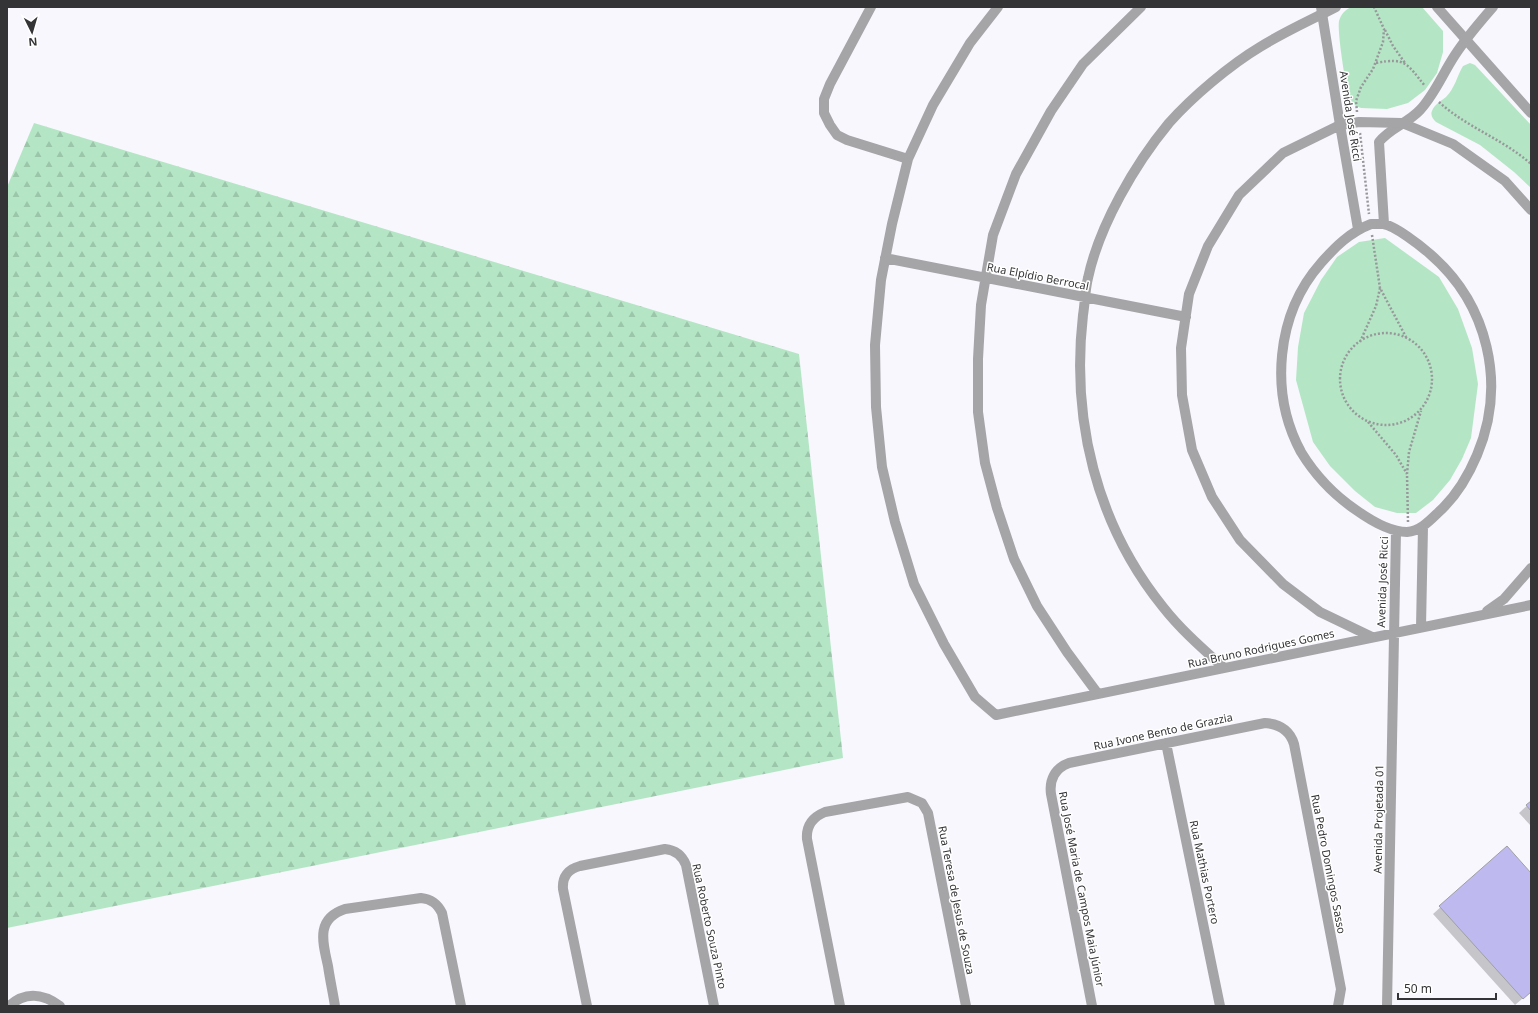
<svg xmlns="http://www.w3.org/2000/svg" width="1538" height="1013" viewBox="0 0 1538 1013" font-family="'Noto Sans',sans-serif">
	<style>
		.green { fill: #b4e6c5 }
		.forest { fill: url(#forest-firs) }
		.shadow { fill: #0003 }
		.building { fill: #beb9ef; stroke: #9f9fa4 }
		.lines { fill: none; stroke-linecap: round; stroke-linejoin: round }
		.path { stroke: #98979b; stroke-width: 2.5; stroke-dasharray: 2 2; stroke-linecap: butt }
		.minor { stroke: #a5a5a7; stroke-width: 10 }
		.tertiary { stroke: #a5a5a7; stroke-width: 10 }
		.labels { text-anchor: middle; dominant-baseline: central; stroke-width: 3; stroke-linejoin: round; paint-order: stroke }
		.street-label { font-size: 11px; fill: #343336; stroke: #fff }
	</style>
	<defs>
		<pattern id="forest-firs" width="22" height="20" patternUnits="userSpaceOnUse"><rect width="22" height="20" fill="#b4e6c5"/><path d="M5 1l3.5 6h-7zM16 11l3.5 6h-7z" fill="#9bc6aa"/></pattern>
	</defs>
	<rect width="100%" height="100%" fill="#f8f7fd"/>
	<path class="green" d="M1351,7h71l21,24v21l-6,21 -12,17 -17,13 -21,6 -26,-1 -5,-2 -7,-7c-3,-12 -12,-67 -10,-78 2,-7 6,-11 12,-14z
		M1470,63l5,2 56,60v63l-17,-16 -34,-27 -44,-23c-3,-3 -6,-7 -4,-11 2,-6 9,-10 14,-14 9,-9 11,-21 17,-31z
		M1385,238l54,39 19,32 14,39 6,36 -7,54 -9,21 -12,21 -17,20 -17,13h-19l-22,-6 -20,-16 -25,-25 -17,-24 -17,-62 2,-33 6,-34 17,-33 16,-23 22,-15z"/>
	<path class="forest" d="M34,123l765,231 44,404 -836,170v-741z"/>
	<path class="shadow" d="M1531,802v24l-12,-13z
		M1506,848l25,27v116l-16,14 -82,-91z"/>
	<path class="building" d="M1531,801v10l-5,-6z
		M1507,846l24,27v119l-8,7 -84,-93z"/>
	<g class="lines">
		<path class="path" d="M1385,30l8,16 12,17
			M1376,63c30,-6 31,1 49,23
			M1439,102c27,25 64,37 92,62
			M1357,112l-1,-11 5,-14 12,-18 10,-27 1,-13 -10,-22
			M1360,133l9,81
			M1372,235l8,53
			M1340 379a46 46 0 1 1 92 0a46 46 0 1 1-92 0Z
			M1360,342l16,-36 4,-18 26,49
			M1368,422l28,33 11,19
			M1408,522l-1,-48 2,-22 12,-41"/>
		<path class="minor" d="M871,7l-41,77 -6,15v14l6,12 7,10 10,5 61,19
			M998,7l-28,36 -37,62 -25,54 -16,65 -11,56 -6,65 1,62 6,60 13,55 19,62 30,60 31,53 21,18 535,-110
			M1371,224c4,0 8,0 12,0 11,1 38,22 47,30 58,50 77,130 47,201 -8,19 -19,38 -34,53 -11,10 -21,23 -36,24 -18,0 -37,-12 -51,-22 -22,-15 -41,-35 -55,-58 -32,-59 -25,-138 20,-189 14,-16 29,-31 50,-39z
			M1384,224l-5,-82c11,-14 29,-19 41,-32 15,-16 23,-37 35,-55 11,-17 24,-32 38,-48
			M1358,229l-18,-104 -57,28 -44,42 -31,51 -19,48 -8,54 1,47 10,55 20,47 28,43 43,44 37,28 52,25
			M885,258l301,59
			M1487,611l17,-12 27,-31
			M1421,627l2,-100
			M1224,668c-21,-19 -43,-38 -61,-61 -67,-83 -92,-188 -80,-292 2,-12 2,-25 5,-37 11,-52 47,-114 81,-155 23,-26 61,-58 91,-76 24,-15 51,-27 76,-40
			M1098,694l-31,-42 -30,-46 -23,-47 -17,-51 -12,-45 -7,-51v-53l3,-54 12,-70 23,-61 35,-63 32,-47 58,-57
			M1166,743l54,263
			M9,1006c17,-15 34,-12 51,0
			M335,1006c-2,-13 -5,-26 -7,-40 -5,-23 -13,-47 17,-57l76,-11c10,1 16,5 21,15l19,93
			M587,1006l-24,-117c-1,-12 5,-20 17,-23l85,-17c10,1 17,6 21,16l28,141
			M840,1006l-33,-167c-1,-13 6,-22 18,-27l83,-15 14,6 6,10 38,193
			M1092,1006l-41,-212c-2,-14 4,-26 18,-31l196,-40c15,1 25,8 29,21l47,245 -3,17
			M1387,1006l9,-475"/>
		<path class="tertiary" d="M1321,7l19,118 19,-3 43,1 51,21 52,37 26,29
			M1437,7l94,106"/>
	</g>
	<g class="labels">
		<g class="street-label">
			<text transform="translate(1351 116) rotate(81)">Avenida José Ricci</text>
			<text transform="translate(1038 276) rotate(11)">Rua Elpídio Berrocal</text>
			<text transform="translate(1382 582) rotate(-88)">Avenida José Ricci</text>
			<text transform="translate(1261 648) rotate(-12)">Rua Bruno Rodrigues Gomes</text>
			<text transform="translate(1163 731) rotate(-12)">Rua Ivone Bento de Grazzia</text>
			<text transform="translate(1378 819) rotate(-89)">Avenida Projetada 01</text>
			<text transform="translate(1329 864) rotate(79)">Rua Pedro Domingos Sasso</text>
			<text transform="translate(1205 872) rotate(78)">Rua Mathias Portero</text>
			<text transform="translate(1082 889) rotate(79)">Rua José Maria de Campos Maia Júnior</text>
			<text transform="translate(957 900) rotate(79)">Rua Teresa de Jesus de Souza</text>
			<text transform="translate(710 926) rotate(78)">Rua Roberto Souza Pinto</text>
		</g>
	</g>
	<rect width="1538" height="1013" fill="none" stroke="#343336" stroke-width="16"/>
	<g transform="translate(32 32) rotate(175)" stroke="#ffffff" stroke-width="3" paint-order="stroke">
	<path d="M0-3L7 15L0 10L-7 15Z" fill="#343336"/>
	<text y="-6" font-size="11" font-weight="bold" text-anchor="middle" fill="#343336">N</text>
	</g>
	<path d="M1398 993v6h98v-6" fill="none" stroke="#343336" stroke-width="2"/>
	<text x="1404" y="993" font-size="12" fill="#343336" stroke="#ffffff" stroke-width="3" paint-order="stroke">50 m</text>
</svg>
